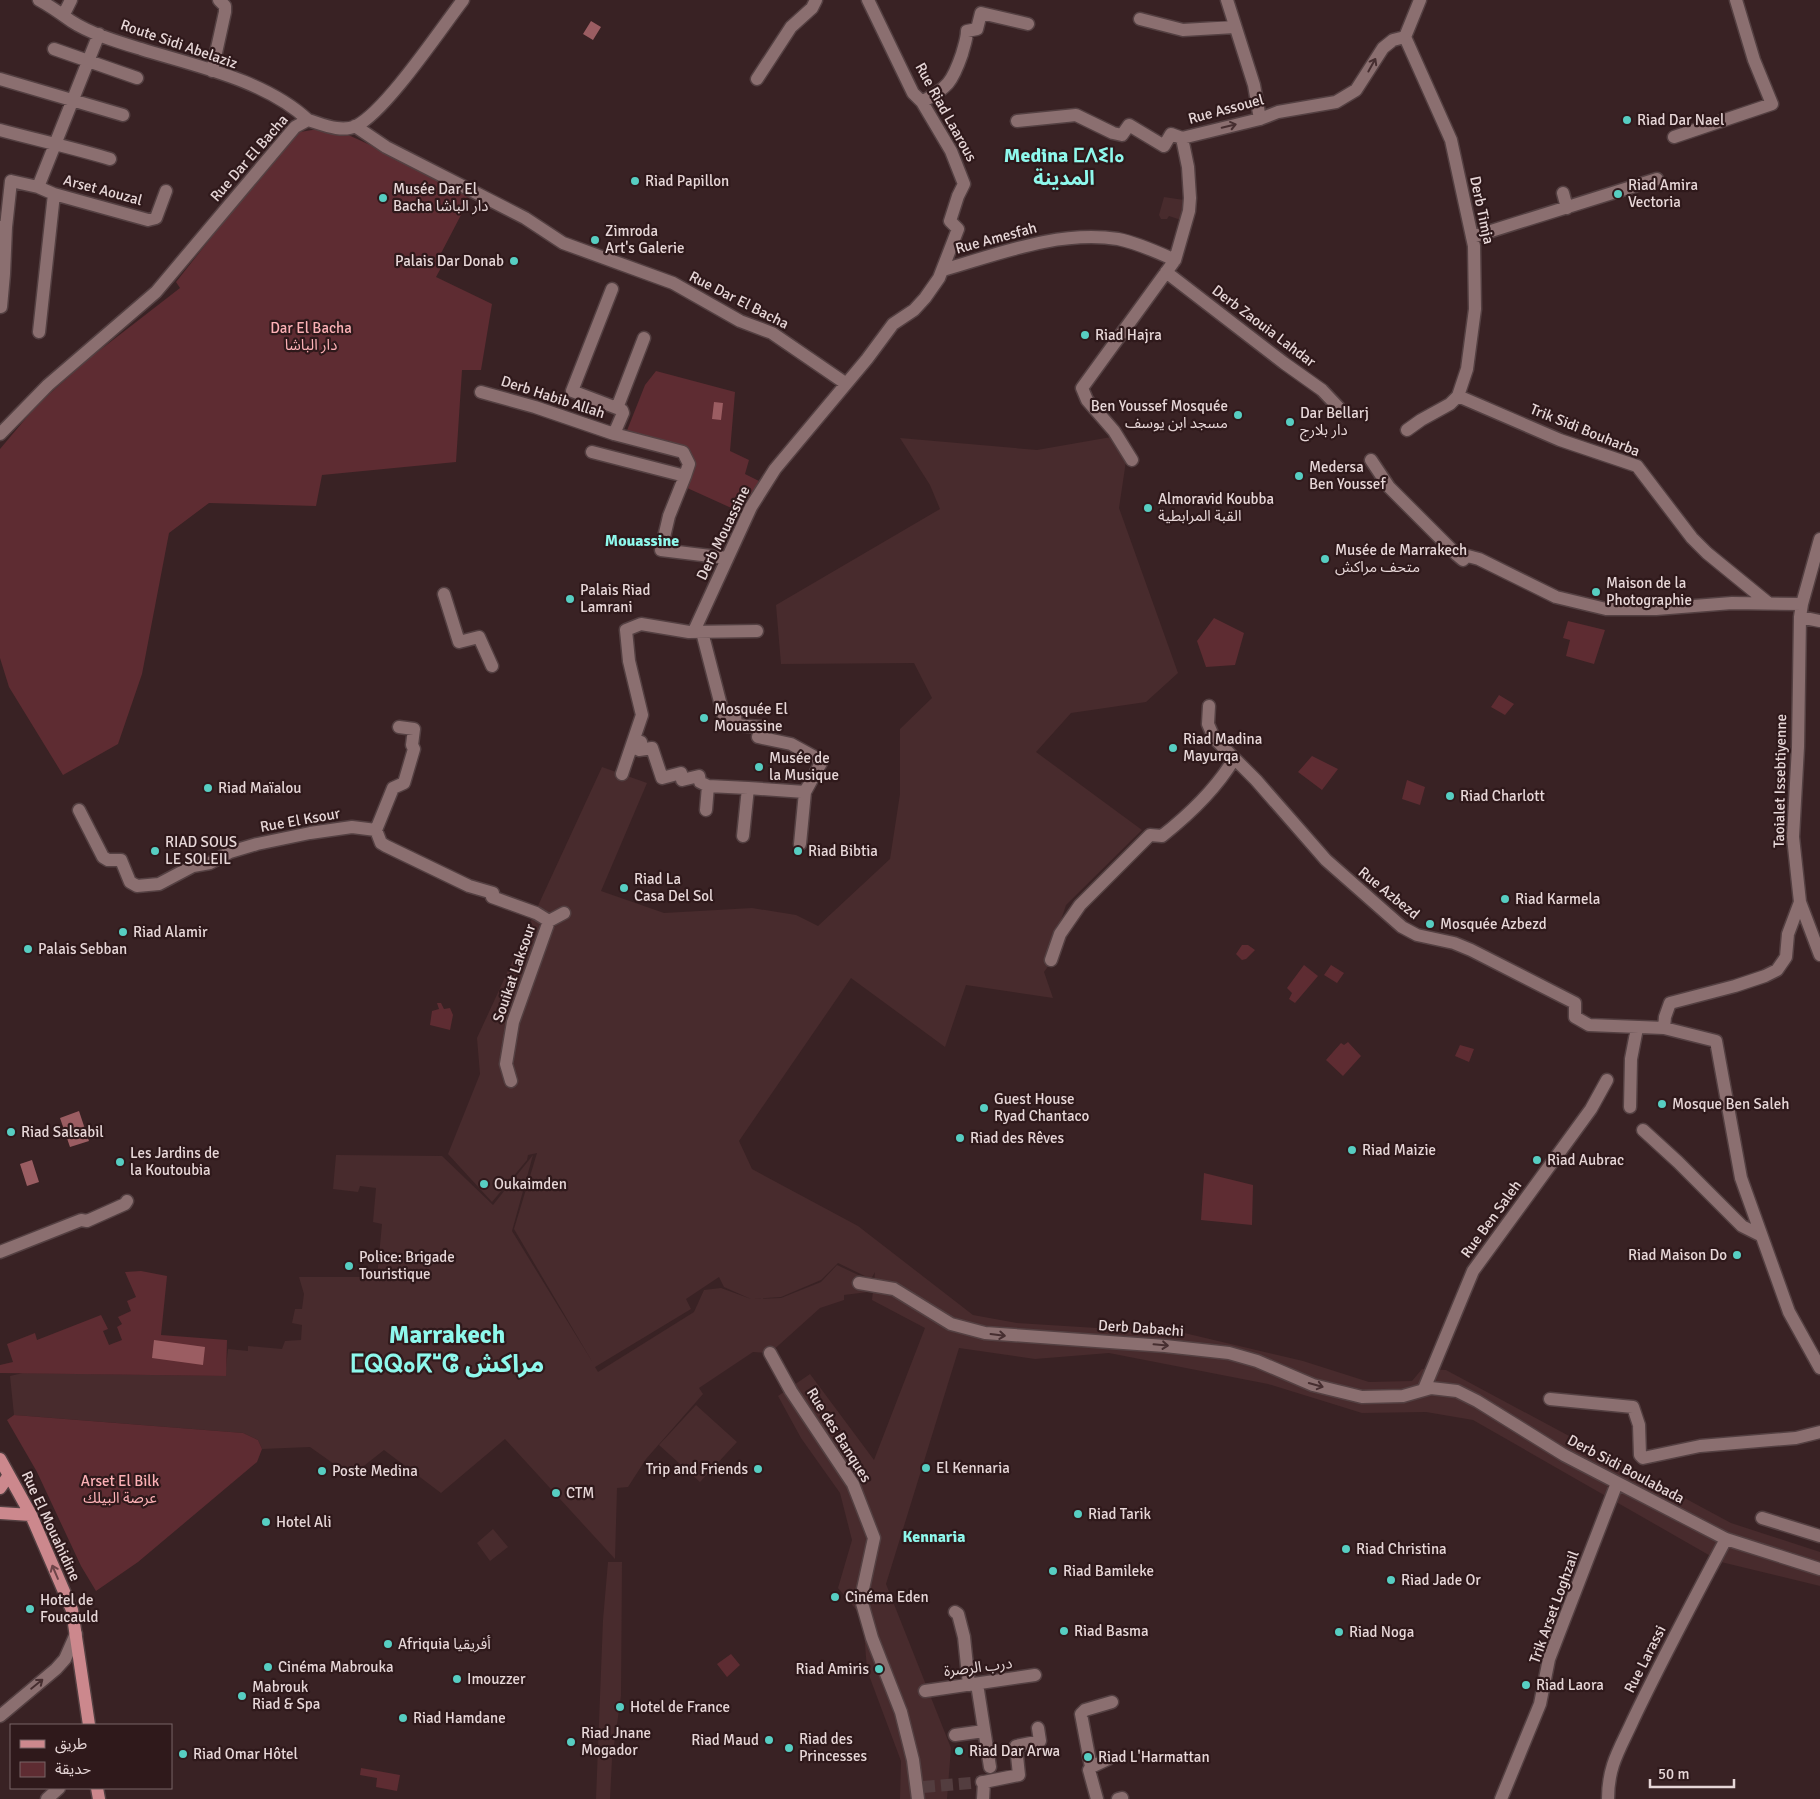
<svg xmlns="http://www.w3.org/2000/svg" width="1820" height="1799" viewBox="0 0 1820 1799" font-family="Signika,'Noto Sans Arabic','Noto Sans Tifinagh',sans-serif">
	<style>
		.built { fill: #482b2d; fill-rule: evenodd }
		.green { fill: #5e2c32 }
		.water { fill: #9b5d62 }
		.lines { fill: none; stroke-linecap: round; stroke-linejoin: round }
		.minor-tunnel { stroke: #533d3f; stroke-width: 12; stroke-dasharray: 12 6; stroke-linecap: butt }
		.minor-casing { stroke: #544042; stroke-width: 15 }
		.major-casing { stroke: #544042; stroke-width: 15 }
		.minor { stroke: #8b6f70; stroke-width: 12 }
		.major { stroke: #cc888d; stroke-width: 12 }
		.oneway { stroke: #462e30 }
		.oneway2 { stroke: #6e4549 }
		.poi-dot { fill: #57cec2; stroke: #2f191b; stroke-width: 2 }
		.labels { text-anchor: middle; dominant-baseline: central; stroke-width: 4.5; stroke-linejoin: round; paint-order: stroke }
		.street-label { font-size: 15px; fill: #e7d7d8; stroke: #2f191b }
		.poi-label { font-size: 15px; fill: #e7d7d8; stroke: #2f191b; text-anchor: start }
		.park-label { font-size: 15px; fill: #fcb1b6; stroke: #2f191b }
		.neighbourhood-label { font-size: 16px; font-weight: bold; fill: #8ef8ec; stroke: #2f191b }
		.district-label { font-size: 20px; font-weight: bold; fill: #8ef8ec; stroke: #2f191b }
		.town-label { font-size: 25px; font-weight: bold; fill: #8ef8ec; stroke: #2f191b }
	</style>
	<rect width="100%" height="100%" fill="#392224"/>
	<path class="built" d="M1164,197l20,3 2,2 -5,18 -12,-4 -2,3h-6l-2,-4z
		M1117,436l9,25 -7,47 59,165 -32,29 -75,11 -35,39 106,78 -76,75 -18,54 1,6 -5,7 9,26 -87,-13 -21,62 -94,-69 -112,163 13,28 106,57 115,89 44,8 80,5 17,-2 66,6 123,29 66,21 43,-1 10,-12 24,1 285,153 89,29v34l-99,-24 -248,-142 -47,-8 -64,1 -94,-29 -159,-31 -74,6 -76,-11 -73,236 65,164 -4,51h-47l1,-38 -34,-91 -4,-52 -25,-30 14,-48 -12,-47 -39,-55 -23,-42 32,-22 64,86 51,-132 -53,-28 3,-28 -4,7 -33,-16 -17,17 -40,17 -28,2 28,-1 40,-16 16,-17 34,16 -3,11 -24,3v5l-24,8 -50,45 -17,-1 -54,36 4,6 -57,65 -18,28 -11,1 -2,71 -110,-120 -64,54 -57,-43 -33,26 -41,-29 -48,2 -4,-9 -15,-7 -229,-18 -4,-39 13,-3 202,3 3,-27 20,2v-5l34,3 3,-8 16,-1 1,-15 -10,-2 3,-14h7l2,-15 -5,-17h78l5,-53 -9,-2 3,-34 -16,-2 -2,6 -25,-3 3,-34 106,1 51,49 40,-50 -21,76 81,132 -79,-134 23,-76 -9,2 -1,5 -35,42 -44,-48 32,-80 -3,-36 125,-271 45,16 -46,108 63,22 88,-5 44,7 22,11 72,-67 10,-65v-65l32,-31 -18,-35 -133,1 -5,-59 164,-96 -10,-24 -30,-47 137,12zM719,1277l5,10 27,12 -30,-11 -17,2 -10,22 -96,60 -3,-5 96,-58 -5,-10z
		M696,1405l41,37 -37,40 -41,-37z
		M493,1529l15,18 -18,14 -13,-18z
		M608,1562h14l-1,134 -9,63 -2,40h-14l7,-179z"/>
	<path class="green" d="M318,129l26,4 129,59 -35,67 5,5 -7,13 56,27 -11,66h-19l-6,92 -134,13 -6,31 -107,-3 -40,30 -27,141 -24,70 -55,31 -54,-88 -9,-29v-209l37,-44 54,-48 89,-69 -4,-6 118,-149z
		M656,371l79,21 -5,59 19,9 -4,14 14,7 -10,19 -6,-2 -5,13 -53,-24 6,-25 -65,-29 19,-48z
		M1214,618l30,15 -9,32 -29,2 -9,-26z
		M1568,621l37,9 -11,34 -28,-8 4,-16 -7,-2z
		M1499,695l15,9 -9,11 -14,-8z
		M1312,756l26,13 -16,21 -24,-18z
		M1407,780l18,7 -5,18 -18,-6z
		M1242,945h6l7,5 -9,9 -4,1 -6,-6z
		M1304,965l14,11 -23,27 -6,-4 3,-6 -5,-5z
		M1331,965l13,8 -7,10 -13,-8z
		M437,1003h4l3,6 6,-1 3,7 -3,15 -20,-5 2,-14 7,-2z
		M1348,1042l13,14 -18,20 -17,-16 15,-17 3,2z
		M1460,1045l14,4 -5,13 -14,-6z
		M1204,1173l49,12 -1,40 -51,-5z
		M141,1271l26,5 -6,59 66,5 -1,36 -226,-3v-8l13,-3 -6,-18 28,-11 2,7 64,-25 7,14 -5,2 6,14 13,-5 -5,-13 5,-3 -4,-7 13,-6 -4,-10 9,-4 -11,-25z
		M14,1415l229,18 15,7 4,9 -5,13 -119,100 -42,29 -15,-25 -44,-94 -30,-52z
		M731,1654l9,11 -13,12 -10,-13z
		M361,1768l39,7 -3,16 -21,-4 1,-9 -17,-3z"/>
	<path class="water" d="M591,21l10,6 -8,13 -10,-6z
		M714,402l9,1 -2,17 -9,-1z
		M79,1111l10,30 -19,6 -10,-29z
		M32,1160l7,22 -12,4 -7,-22z
		M154,1340l51,7 -2,18 -51,-7z"/>
	<g class="lines">
		<path class="minor-tunnel" d="M923,1787l59,-5"/>
		<defs>
			<path id="minor" d="M39,0c11,6 21,13 32,21 20,13 47,21 70,28 55,17 124,31 167,71
				M1227,0l27,85 6,34
				M64,14l7,-14
				M1140,19l43,11 52,-3
				M1405,37l46,103 23,106 1,63 -8,60 -9,27 -8,8 -29,16 -14,10
				M54,49l83,29
				M212,71l13,-59v-6l-6,-6
				M0,79l123,36
				M757,79l34,-52 21,-19 4,-8
				M922,102c26,-15 30,-19 40,-48 2,-8 5,-15 5,-23l10,-2 4,-16 47,11
				M1017,121l59,-6 37,18 9,2 7,-10 35,21 7,-12 11,4
				M355,126l31,21 139,71 38,25 110,40 67,38 32,12 73,50
				M0,130c37,10 74,18 110,29
				M1674,137l98,-33 -18,-44 -18,-60
				M1182,138l78,-19 18,-7 58,-10 20,-12 27,-42 10,-8 12,-3 15,-37
				M38,187l16,7 94,26 8,-2 10,-27
				M1563,193l4,15
				M0,227h6l5,-46 27,6 61,-153
				M1472,237l185,-58
				M943,270c56,-16 115,-40 175,-31 20,4 39,13 57,21
				M1166,272l118,91 38,27 17,18
				M0,274h4l2,-47
				M612,289l-40,102 50,19 1,3 -9,21
				M1,307l3,-33
				M39,332l15,-138
				M481,392l54,15 79,27 69,18 6,12 -4,12
				M1458,396l102,44 77,26 55,72 15,15 60,49
				M617,408l27,-70
				M0,434l48,-49 108,-93 139,-165 13,-7c14,4 33,13 48,6 30,-15 84,-96 107,-126
				M592,452l93,24 -16,40 -8,34 66,8
				M1132,460l-18,-29 -27,-31 -5,-12 93,-128 14,-49 1,-13 -2,-31 -6,-29
				M1371,460l18,27 68,68 6,5 1,-5 15,4 77,38 50,12h50l76,-6 70,1
				M1820,539l-18,65 -2,13 -2,130 -5,90 7,65 20,53
				M444,594l15,48 20,-5 13,29
				M1800,617l20,4
				M694,631l57,-124 24,-38 92,-110 26,-35 21,-14 11,-12 14,-20 19,-49 -8,-8 8,-25 6,-12 -13,-33 -29,-49 -9,-9 -45,-93
				M702,632l22,85 11,-2 1,10 25,2 -3,10 33,7 31,17 -17,31
				M1209,706l-1,18 6,14 42,42 70,80 76,67 15,8 37,8 17,7 104,53v14l14,8 75,3 52,13 25,137 48,134 31,56
				M634,740l7,2 -2,8 13,-2 10,30 19,-5 1,7 17,-4 1,6 8,4 -2,24
				M622,774l20,-59 -13,-54 -3,-31 15,-6 48,8 68,-1
				M708,786l40,2 -5,48
				M748,788l57,4 -5,52
				M79,810l24,47 5,3h13l9,22 7,4 22,-2 34,-18 17,-3 20,-11 27,-8 53,-11 42,-6 24,3 5,13 5,3 83,40 24,7 -1,4 44,16 13,8
				M376,830l17,-42 11,-5 10,-34 -2,-4 2,-16 -15,-2
				M1051,960l9,-26 20,-29 70,-70 12,1c28,-22 54,-47 72,-77
				M1664,1028l1,-11 5,-14 65,-17 30,-10 12,-6 9,-13 2,-23 12,-32
				M511,1081l-5,-17 7,-42 36,-101 15,-8
				M1630,1107l1,-48 6,-31
				M1643,1130l35,32 64,64 18,9
				M0,1252l81,-32 6,1 38,-17 2,-3
				M859,1283l35,6 57,35 34,9 180,13 64,7 28,8 56,24 49,12 41,-1 28,-8 26,3 20,10 87,54 162,84 94,30
				M770,1353l21,38 62,93 21,54 -11,51 -1,14 10,35 29,74 12,48 5,39
				M1424,1389l49,-118 118,-162 16,-29
				M1550,1399l83,8 6,18 1,30 3,3 57,-12 96,-8 24,-6
				M1762,1518l58,18
				M955,1612l3,2 6,23 5,48
				M977,1684l13,83
				M925,1691l110,-16
				M0,1716l56,-47 9,-10 11,-25
				M955,1735l29,-4
				M1091,1767l-10,-53 4,-4 27,-8
				M982,1782h2l-1,17
				M984,1782l35,-7 -3,-29 24,-5 -2,-13
				M47,1799l12,-11
				M1097,1799l-8,-29 2,-3 17,-8
				M1118,1799l4,-1
				M1501,1799l39,-95 9,-45 68,-176
				M1608,1799c0,-34 12,-50 25,-79 29,-61 61,-121 93,-181"/>
			<path id="major" d="M0,1459l31,56 41,95 17,115
				M0,1488l9,-13
				M0,1513l31,2
				M97,1788l2,11"/>
		</defs>
		<use href="#minor" class="minor-casing"/>
		<use href="#major" class="major-casing"/>
		<use href="#minor" class="minor"/>
		<use href="#major" class="major"/>
	</g>
	<defs><path id="oneway-shaft" d="M-6 0H5M1.5-3L5.5 0L1.5 3" fill="none" stroke-width="1.6" stroke-linecap="round" stroke-linejoin="round" transform="scale(1.25)"/></defs>
	<g class="oneway">
		<use href="#oneway-shaft" transform="translate(1372 65) rotate(-61)"/>
		<use href="#oneway-shaft" transform="translate(1229 126) rotate(-13)"/>
		<use href="#oneway-shaft" transform="translate(998 1335) rotate(7)"/>
		<use href="#oneway-shaft" transform="translate(1161 1345) rotate(5)"/>
		<use href="#oneway-shaft" transform="translate(1316 1385) rotate(16)"/>
		<use href="#oneway-shaft" transform="translate(37 1684) rotate(-39)"/>
	</g>
	<use class="oneway2" href="#oneway-shaft" transform="translate(55 1572) rotate(-113)"/>
	<g class="poi-dot">
		<circle cx="1627" cy="120" r="5"/>
		<circle cx="635" cy="181" r="5"/>
		<circle cx="1618" cy="194" r="5"/>
		<circle cx="383" cy="198" r="5"/>
		<circle cx="595" cy="240" r="5"/>
		<circle cx="514" cy="261" r="5"/>
		<circle cx="1085" cy="335" r="5"/>
		<circle cx="1238" cy="415" r="5"/>
		<circle cx="1290" cy="422" r="5"/>
		<circle cx="1299" cy="476" r="5"/>
		<circle cx="1148" cy="508" r="5"/>
		<circle cx="1325" cy="559" r="5"/>
		<circle cx="1596" cy="592" r="5"/>
		<circle cx="570" cy="599" r="5"/>
		<circle cx="704" cy="718" r="5"/>
		<circle cx="1173" cy="748" r="5"/>
		<circle cx="759" cy="767" r="5"/>
		<circle cx="208" cy="788" r="5"/>
		<circle cx="1450" cy="796" r="5"/>
		<circle cx="155" cy="851" r="5"/>
		<circle cx="798" cy="851" r="5"/>
		<circle cx="624" cy="888" r="5"/>
		<circle cx="1505" cy="899" r="5"/>
		<circle cx="1430" cy="924" r="5"/>
		<circle cx="123" cy="932" r="5"/>
		<circle cx="28" cy="949" r="5"/>
		<circle cx="1662" cy="1104" r="5"/>
		<circle cx="984" cy="1108" r="5"/>
		<circle cx="11" cy="1132" r="5"/>
		<circle cx="960" cy="1138" r="5"/>
		<circle cx="1352" cy="1150" r="5"/>
		<circle cx="1537" cy="1160" r="5"/>
		<circle cx="120" cy="1162" r="5"/>
		<circle cx="484" cy="1184" r="5"/>
		<circle cx="1737" cy="1255" r="5"/>
		<circle cx="349" cy="1266" r="5"/>
		<circle cx="926" cy="1468" r="5"/>
		<circle cx="758" cy="1469" r="5"/>
		<circle cx="322" cy="1471" r="5"/>
		<circle cx="556" cy="1493" r="5"/>
		<circle cx="1078" cy="1514" r="5"/>
		<circle cx="266" cy="1522" r="5"/>
		<circle cx="1346" cy="1549" r="5"/>
		<circle cx="1053" cy="1571" r="5"/>
		<circle cx="1391" cy="1580" r="5"/>
		<circle cx="835" cy="1597" r="5"/>
		<circle cx="30" cy="1609" r="5"/>
		<circle cx="1064" cy="1631" r="5"/>
		<circle cx="1339" cy="1632" r="5"/>
		<circle cx="388" cy="1644" r="5"/>
		<circle cx="268" cy="1667" r="5"/>
		<circle cx="879" cy="1669" r="5"/>
		<circle cx="457" cy="1679" r="5"/>
		<circle cx="1526" cy="1685" r="5"/>
		<circle cx="242" cy="1696" r="5"/>
		<circle cx="620" cy="1707" r="5"/>
		<circle cx="403" cy="1718" r="5"/>
		<circle cx="769" cy="1740" r="5"/>
		<circle cx="571" cy="1742" r="5"/>
		<circle cx="789" cy="1748" r="5"/>
		<circle cx="959" cy="1751" r="5"/>
		<circle cx="183" cy="1754" r="5"/>
		<circle cx="1088" cy="1757" r="5"/>
	</g>
	<g class="labels">
		<g class="street-label">
			<text transform="translate(179 44) rotate(19)">Route Sidi Abelaziz</text>
			<text transform="translate(1226 109) rotate(-15)">Rue Assouel</text>
			<text transform="translate(946 112) rotate(61)">Rue Riad Laarous</text>
			<text transform="translate(249 158) rotate(-49)">Rue Dar El Bacha</text>
			<text transform="translate(103 190) rotate(15)">Arset Aouzal</text>
			<text transform="translate(1482 210) rotate(78)">Derb Timja</text>
			<text transform="translate(996 238) rotate(-15)">Rue Amesfah</text>
			<text transform="translate(739 300) rotate(27)">Rue Dar El Bacha</text>
			<text transform="translate(1264 326) rotate(37)">Derb Zaouia Lahdar</text>
			<text transform="translate(553 397) rotate(18)">Derb Habib Allah</text>
			<text transform="translate(1585 430) rotate(22)">Trik Sidi Bouharba</text>
			<text transform="translate(723 533) rotate(-64)">Derb Mouassine</text>
			<text transform="translate(1780 781) rotate(-89)">Taoialet Issebtiyenne</text>
			<text transform="translate(300 820) rotate(-10)">Rue El Ksour</text>
			<text transform="translate(1389 893) rotate(39)">Rue Azbezd</text>
			<text transform="translate(514 973) rotate(-71)">Souikat Laksour</text>
			<text transform="translate(1491 1219) rotate(-54)">Rue Ben Saleh</text>
			<text transform="translate(1141 1328) rotate(4)">Derb Dabachi</text>
			<text transform="translate(839 1435) rotate(58)">Rue des Banques</text>
			<text transform="translate(1626 1469) rotate(28)">Derb Sidi Boulabada</text>
			<text transform="translate(51 1526) rotate(65)">Rue El Mouahidine</text>
			<text transform="translate(1554 1607) rotate(-70)">Trik Arset Loghzail</text>
			<text transform="translate(1645 1659) rotate(-63)">Rue Larassi</text>
			<text transform="translate(978 1667) rotate(-7)">درب الرصرة</text>
		</g>
		<g class="poi-label">
			<text x="1637" y="120">Riad Dar Nael</text>
			<text x="645" y="181">Riad Papillon</text>
			<text x="1628" y="185">Riad Amira<tspan x="1628" dy="17">Vectoria</tspan></text>
			<text x="393" y="189">Musée Dar El<tspan x="393" dy="17">Bacha دار الباشا</tspan></text>
			<text x="605" y="231">Zimroda<tspan x="605" dy="17">Art's Galerie</tspan></text>
			<text x="504" y="261" text-anchor="end">Palais Dar Donab</text>
			<text x="1095" y="335">Riad Hajra</text>
			<text x="1228" y="406" text-anchor="end">Ben Youssef Mosquée<tspan x="1228" dy="17">مسجد ابن يوسف</tspan></text>
			<text x="1300" y="413">Dar Bellarj<tspan x="1300" dy="17">دار بلارج</tspan></text>
			<text x="1309" y="467">Medersa<tspan x="1309" dy="17">Ben Youssef</tspan></text>
			<text x="1158" y="499">Almoravid Koubba<tspan x="1158" dy="17">القبة المرابطية</tspan></text>
			<text x="1335" y="550">Musée de Marrakech<tspan x="1335" dy="17">متحف مراكش</tspan></text>
			<text x="1606" y="583">Maison de la<tspan x="1606" dy="17">Photographie</tspan></text>
			<text x="580" y="590">Palais Riad<tspan x="580" dy="17">Lamrani</tspan></text>
			<text x="714" y="709">Mosquée El<tspan x="714" dy="17">Mouassine</tspan></text>
			<text x="1183" y="739">Riad Madina<tspan x="1183" dy="17">Mayurqa</tspan></text>
			<text x="769" y="758">Musée de<tspan x="769" dy="17">la Musique</tspan></text>
			<text x="218" y="788">Riad Maïalou</text>
			<text x="1460" y="796">Riad Charlott</text>
			<text x="165" y="842">RIAD SOUS<tspan x="165" dy="17">LE SOLEIL</tspan></text>
			<text x="808" y="851">Riad Bibtia</text>
			<text x="634" y="879">Riad La<tspan x="634" dy="17">Casa Del Sol</tspan></text>
			<text x="1515" y="899">Riad Karmela</text>
			<text x="1440" y="924">Mosquée Azbezd</text>
			<text x="133" y="932">Riad Alamir</text>
			<text x="38" y="949">Palais Sebban</text>
			<text x="994" y="1099">Guest House<tspan x="994" dy="17">Ryad Chantaco</tspan></text>
			<text x="1672" y="1104">Mosque Ben Saleh</text>
			<text x="21" y="1132">Riad Salsabil</text>
			<text x="970" y="1138">Riad des Rêves</text>
			<text x="1362" y="1150">Riad Maizie</text>
			<text x="130" y="1153">Les Jardins de<tspan x="130" dy="17">la Koutoubia</tspan></text>
			<text x="1547" y="1160">Riad Aubrac</text>
			<text x="494" y="1184">Oukaimden</text>
			<text x="1727" y="1255" text-anchor="end">Riad Maison Do</text>
			<text x="359" y="1257">Police: Brigade<tspan x="359" dy="17">Touristique</tspan></text>
			<text x="936" y="1468">El Kennaria</text>
			<text x="748" y="1469" text-anchor="end">Trip and Friends</text>
			<text x="332" y="1471">Poste Medina</text>
			<text x="566" y="1493">CTM</text>
			<text x="1088" y="1514">Riad Tarik</text>
			<text x="276" y="1522">Hotel Ali</text>
			<text x="1356" y="1549">Riad Christina</text>
			<text x="1063" y="1571">Riad Bamileke</text>
			<text x="1401" y="1580">Riad Jade Or</text>
			<text x="845" y="1597">Cinéma Eden</text>
			<text x="40" y="1600">Hotel de<tspan x="40" dy="17">Foucauld</tspan></text>
			<text x="1074" y="1631">Riad Basma</text>
			<text x="1349" y="1632">Riad Noga</text>
			<text x="398" y="1644">Afriquia أفريقيا</text>
			<text x="278" y="1667">Cinéma Mabrouka</text>
			<text x="869" y="1669" text-anchor="end">Riad Amiris</text>
			<text x="467" y="1679">Imouzzer</text>
			<text x="1536" y="1685">Riad Laora</text>
			<text x="252" y="1687">Mabrouk<tspan x="252" dy="17">Riad &amp; Spa</tspan></text>
			<text x="630" y="1707">Hotel de France</text>
			<text x="413" y="1718">Riad Hamdane</text>
			<text x="581" y="1733">Riad Jnane<tspan x="581" dy="17">Mogador</tspan></text>
			<text x="799" y="1739">Riad des<tspan x="799" dy="17">Princesses</tspan></text>
			<text x="759" y="1740" text-anchor="end">Riad Maud</text>
			<text x="969" y="1751">Riad Dar Arwa</text>
			<text x="193" y="1754">Riad Omar Hôtel</text>
			<text x="1098" y="1757">Riad L'Harmattan</text>
		</g>
		<g class="park-label">
			<text x="311" y="328">Dar El Bacha<tspan x="311" dy="17">دار الباشا</tspan></text>
			<text x="120" y="1481">Arset El Bilk<tspan x="120" dy="17">عرصة البيلك</tspan></text>
		</g>
		<g class="neighbourhood-label">
			<text x="642" y="541">Mouassine</text>
			<text x="934" y="1537">Kennaria</text>
		</g>
		<g class="district-label">
			<text x="1064" y="155">Medina ⵎⴷⵉⵏⴰ<tspan x="1064" dy="23">المدينة</tspan></text>
		</g>
		<g class="town-label">
			<text x="447" y="1334">Marrakech<tspan x="447" dy="29">ⵎⵕⵕⴰⴽⵯⵛ مراكش</tspan></text>
		</g>
	</g>
	<rect x="10" y="1724" width="162" height="65" fill="#2f191b" stroke="#796567"/>
	<rect x="20" y="1740" width="25" height="8" fill="#cc888d" stroke="#796567"/>
	<text x="55" y="1749" font-size="15" fill="#e7d7d8">طريق</text>
	<rect x="20" y="1762" width="25" height="15" fill="#5e2c32" stroke="#796567"/>
	<text x="55" y="1774" font-size="15" fill="#e7d7d8">حديقة</text>
	<path d="M1650 1779v8h84v-8" fill="none" stroke="#e7d7d8" stroke-width="2.5"/>
	<text x="1658" y="1779" font-size="15" fill="#e7d7d8" stroke="#2f191b" stroke-width="4" paint-order="stroke">50 m</text>
</svg>
